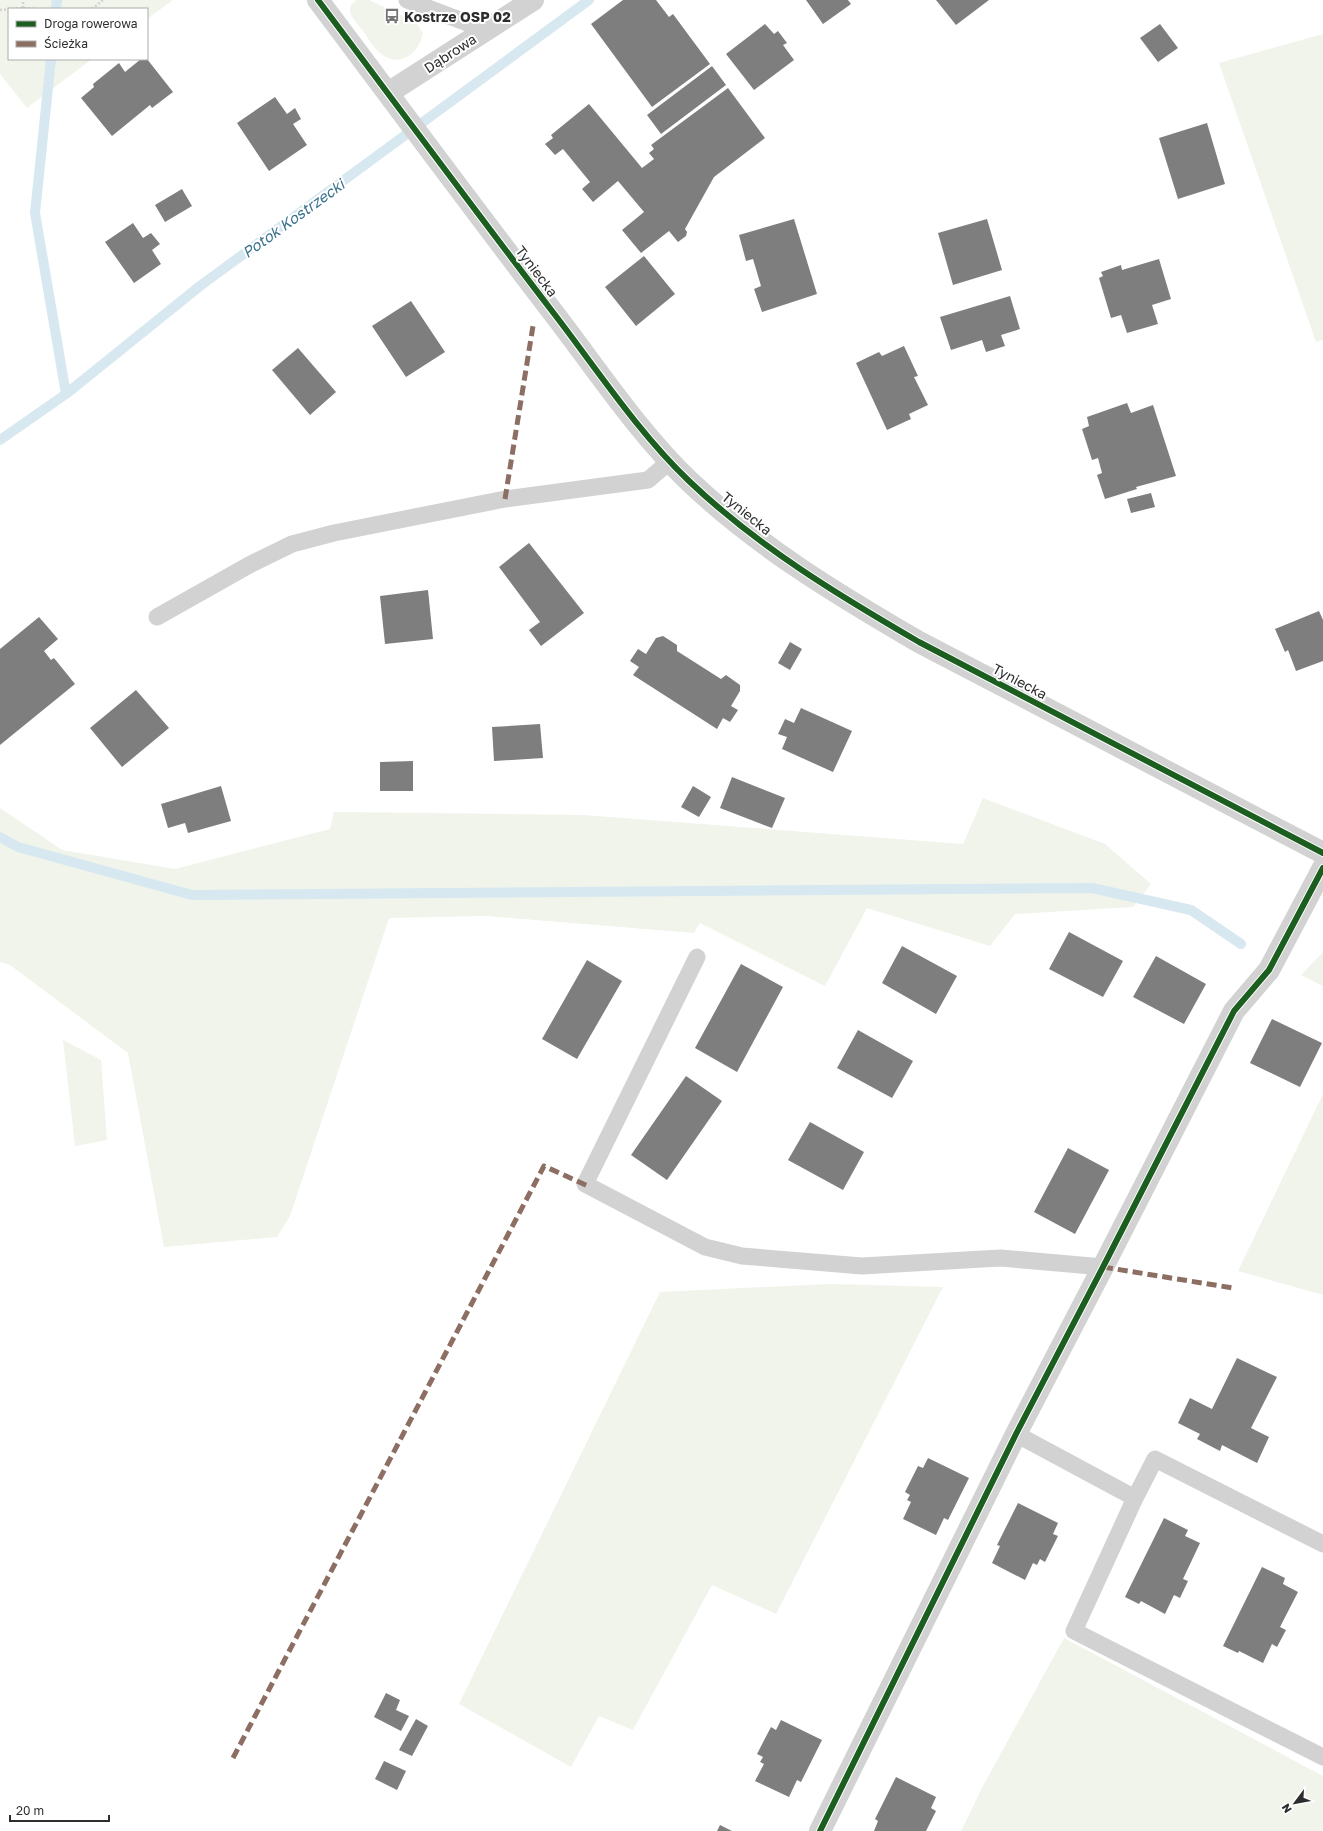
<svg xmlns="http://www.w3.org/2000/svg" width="1323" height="1831" viewBox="0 0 1323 1831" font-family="'Golos Text',sans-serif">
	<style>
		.green { fill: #f0f4eb }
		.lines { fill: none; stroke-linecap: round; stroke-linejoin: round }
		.stream { stroke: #d7e8f1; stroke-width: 10 }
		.building { fill: #7e7e7e }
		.path { stroke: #d2d2d2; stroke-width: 2.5; stroke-dasharray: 2 2; stroke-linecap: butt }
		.service { stroke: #d2d2d2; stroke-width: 17 }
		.minor { stroke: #d2d2d2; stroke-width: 22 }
		.tertiary { stroke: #d2d2d2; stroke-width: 22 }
		.quiet { stroke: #8d6e63; stroke-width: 5; stroke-dasharray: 10 5; stroke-linecap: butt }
		.cycleway-casing { stroke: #fff; stroke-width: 8 }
		.cycleway { stroke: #1b5e20; stroke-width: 6 }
		.labels { text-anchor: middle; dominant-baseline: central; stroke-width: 4; stroke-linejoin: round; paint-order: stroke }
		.poi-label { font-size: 14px; font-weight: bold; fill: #2d2d2d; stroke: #fff; text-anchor: start }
		.street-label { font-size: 14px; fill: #2d2d2d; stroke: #fff }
		.water-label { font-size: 15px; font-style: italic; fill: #3b728e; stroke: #fff }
	</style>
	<rect width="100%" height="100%" fill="#fff"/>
	<path class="green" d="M0,0h173l-26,19v-10h-138v50h83l-65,49 -27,-34z
		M357,0h12l43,20 5,4 6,9c-4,21 -24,36 -43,20 -7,-6 -12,-15 -17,-22 -4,-6 -13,-14 -13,-21 0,-5 3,-8 7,-10z
		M1323,34v306l-7,2 -97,-279z
		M983,798l122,46 46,40 -18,23 -118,7 -25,32 -123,-38 -42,78 -125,-63 -6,10 -209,-17 -96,2 -99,298 -13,21 -113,10 -36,-194 -118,-88 -10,-3v-154l62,42 113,19 155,-40 4,-17 249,3 380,29z
		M1323,952v34l-22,-11z
		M63,1040l38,20 6,80 -32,6z
		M1323,1094v201l-85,-24z
		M830,1284l113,3 -167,327 -64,-29 -79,145 -34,-14 -28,51 -112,-63 201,-412z
		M1064,1638l259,138v55h-362l22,-45z"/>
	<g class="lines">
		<path class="stream" d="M56,9l1,-9
			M51,59l-16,154 31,181
			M0,440l66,-46 134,-108 389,-286
			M0,837l18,10 174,48 900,-7 99,22 50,34"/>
	</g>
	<path class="building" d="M623,0h33l13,17 4,-3 37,50 -58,43 -61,-83z
		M806,0h42l3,4 -28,20z
		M936,0h53l-33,25z
		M765,24l9,10 4,-3 9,12 -4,2 11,15 -40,30 -28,-36z
		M1160,24l18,24 -20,14 -18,-24z
		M141,59h6l26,33 -21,16 -2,-3 -38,31 -31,-38 13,-11 -1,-3 26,-21 6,9z
		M712,66l14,19 -65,49 -14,-19z
		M728,88l37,50 -51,39 -29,52 2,3 -1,4 -8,6 -9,-11 -28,22 -19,-23 22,-18 -26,-31 -25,21 -11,-13 8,-7 -27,-33 -8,6 -10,-11 8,-6 -2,-3 38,-31 53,64 12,-9 -5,-6 5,-4 -3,-4z
		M275,97l12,17 8,-6 6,11 -8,5 14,21 -38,26 -32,-48z
		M1207,123l18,61 -47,15 -19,-61z
		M182,189l10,17 -27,16 -10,-17z
		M794,219l23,75 -55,18 -8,-23 7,-3 -8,-27 -7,2 -7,-26z
		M987,219l15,51 -49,15 -15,-52z
		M133,223l10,15 8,-5 9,11 -8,6 9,14 -27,19 -29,-41z
		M644,256l31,38 -39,32 -31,-39z
		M1159,259l12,40 -19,6 6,19 -31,9 -6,-18 -10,3 -12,-40 4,-2 -2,-4 20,-7 1,5z
		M1010,296l10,33 -19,6 4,11 -19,6 -4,-12 -31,10 -11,-33z
		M411,301l34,51 -39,25 -34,-51z
		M904,346l14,30 -4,1 14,28 -19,9 2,5 -24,11 -31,-67 23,-11 3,4z
		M298,348l38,44 -26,23 -38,-45z
		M1127,403l4,10 22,-8 23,71 -40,11 1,2 -32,10 -8,-24 5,-2 -4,-15 -6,2 -10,-31 7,-3 -2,-9z
		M1151,493l4,14 -24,6 -4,-14z
		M529,543l55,70 -43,33 -12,-16 11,-8 -41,-55z
		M428,590l5,49 -48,5 -5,-48z
		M1319,611l4,9v41l-27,10 -8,-21 -3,2 -10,-23z
		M39,617l19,22 -14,12 7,9 3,-2 21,26 -75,61v-96z
		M663,636l14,9v6l44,28 5,-4 14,10v6l-9,15 7,4 -8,12 -7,-4 -6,11 -84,-54 6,-8 -9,-6 8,-12 8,5 10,-16z
		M790,642l12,7 -12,21 -12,-7z
		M136,690l33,38 -47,39 -32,-39z
		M801,708l51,23 -19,41 -51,-23 5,-12 -9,-3 7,-15 9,4z
		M540,724l3,34 -49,3 -2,-34z
		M413,761v30h-33v-29z
		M732,777l53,21 -13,30 -52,-20z
		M221,786l10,35 -43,12 -3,-10 -17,5 -7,-24z
		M693,786l18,11 -12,20 -18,-10z
		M1069,932l54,29 -20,36 -54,-28z
		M902,946l55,30 -21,38 -54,-31z
		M1156,956l50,28 -22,40 -51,-27z
		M587,960l35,21 -45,78 -35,-20z
		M741,964l42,23 -46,85 -42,-24z
		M1272,1019l50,24 -22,44 -50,-24z
		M858,1030l55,31 -21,37 -55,-30z
		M686,1076l36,25 -55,79 -36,-25z
		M810,1122l54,30 -21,38 -55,-30z
		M1068,1148l41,22 -34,64 -41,-22z
		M1237,1358l40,19 -26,51 18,9 -12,26 -35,-18 -2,6 -23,-12 3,-5 -22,-11 12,-25 22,11z
		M928,1458l41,20 -21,42 -4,-2 -8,17 -33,-16 8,-17 -4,-2 3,-5 -5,-3 13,-26 5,2z
		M1018,1503l40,20 -5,11 5,2 -13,26 -5,-3 -3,6 -4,-2 -8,17 -33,-17 8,-17 -3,-1z
		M1164,1518l24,12 -3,6 15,7 -17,36 5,2 -8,17 -6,-3 -9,19 -24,-13 -2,3 -14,-7z
		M1262,1567l23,11 -2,6 15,8 -18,35 6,3 -9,17 -5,-3 -9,19 -24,-12 -1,2 -15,-7z
		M386,1693l14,7 -4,10 13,6 -8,15 -27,-14z
		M416,1719l12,7 -16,30 -13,-6z
		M781,1720l41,20 -21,42 -4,-2 -8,17 -34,-16 9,-17 -4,-2 3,-5 -6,-3 14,-27 5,3z
		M384,1761l22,10 -9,19 -22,-11z
		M896,1777l40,20 -5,11 5,3 -10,20h-52l4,-10 -3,-2z
		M720,1825l12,6h-15z"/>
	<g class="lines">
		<path class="path" d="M23,8v-8
			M92,9l11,-9
			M0,10l23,-2 13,1"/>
		<path class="service" d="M407,0l79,30
			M157,617l94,-53 41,-20 42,-11 171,-34 143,-19 22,-19
			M697,957l-112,227 120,63 37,9 120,10 138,-8 103,9
			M1016,1434l119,64 -61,133 249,126
			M1135,1498l20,-39 168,85"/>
		<path class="minor" d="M388,93l145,-93
			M820,1831l196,-397 87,-167 131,-256 35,-41 54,-102"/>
		<path class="tertiary" d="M318,0c78,104 155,208 234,311 44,57 85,120 137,170 68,65 149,114 230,161l404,211"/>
		<path class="quiet" d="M505,499l28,-173
			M1103,1267l130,21
			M233,1758l311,-592 46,21"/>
		<defs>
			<path id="cycleway" d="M318,0c78,104 155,208 234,311 44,57 85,120 137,170 68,65 149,114 230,161l404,211
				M820,1831l196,-397 87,-167 131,-256 35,-41 54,-102"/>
		</defs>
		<use href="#cycleway" class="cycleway-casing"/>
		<use href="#cycleway" class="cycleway"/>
	</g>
	<defs>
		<symbol id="bus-bare" viewBox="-9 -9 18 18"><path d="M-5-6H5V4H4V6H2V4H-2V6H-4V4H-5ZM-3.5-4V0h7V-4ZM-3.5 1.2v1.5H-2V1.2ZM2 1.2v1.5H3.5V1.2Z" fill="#767676" stroke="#fff" stroke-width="2.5" paint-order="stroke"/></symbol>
	</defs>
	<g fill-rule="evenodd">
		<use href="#bus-bare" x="381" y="5" width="22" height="22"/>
	</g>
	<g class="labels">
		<g class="poi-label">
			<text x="404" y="16">Kostrze OSP 02</text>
		</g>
		<g class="street-label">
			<text transform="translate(450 53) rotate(-33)">Dąbrowa</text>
			<text transform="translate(537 271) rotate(53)">Tyniecka</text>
			<text transform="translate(747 513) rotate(39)">Tyniecka</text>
			<text transform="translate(1020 681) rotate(28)">Tyniecka</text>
		</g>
		<g class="water-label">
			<text transform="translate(293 218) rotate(-36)">Potok Kostrzecki</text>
		</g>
	</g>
	<rect x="8" y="8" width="140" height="52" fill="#ffffff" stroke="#ababab"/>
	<rect x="16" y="21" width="20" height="6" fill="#1b5e20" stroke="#ababab"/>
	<text x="44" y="28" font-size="12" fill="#2d2d2d">Droga rowerowa</text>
	<rect x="16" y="41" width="20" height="6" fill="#8d6e63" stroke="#ababab"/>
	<text x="44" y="48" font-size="12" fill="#2d2d2d">Ścieżka</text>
	<g transform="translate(1295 1803) rotate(238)" stroke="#ffffff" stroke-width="3" paint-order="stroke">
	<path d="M0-3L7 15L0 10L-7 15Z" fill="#2d2d2d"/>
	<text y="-6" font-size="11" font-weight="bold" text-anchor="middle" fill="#2d2d2d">N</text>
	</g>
	<path d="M10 1815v6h99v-6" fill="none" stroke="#2d2d2d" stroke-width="2"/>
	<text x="16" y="1815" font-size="12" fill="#2d2d2d" stroke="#ffffff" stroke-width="3" paint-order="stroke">20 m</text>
</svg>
